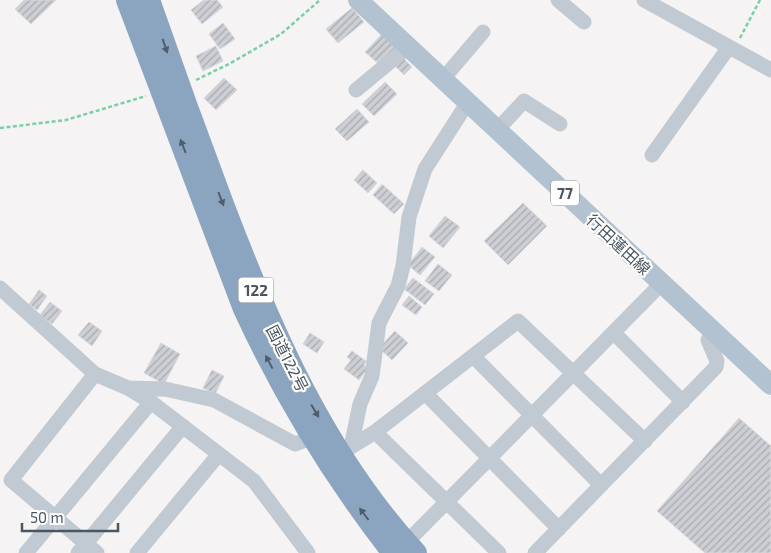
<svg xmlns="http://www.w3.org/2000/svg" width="771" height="553" viewBox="0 0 771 553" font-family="'Exo 2','Noto Sans JP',sans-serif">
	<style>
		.building { fill: url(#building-hatch); stroke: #d7d9de }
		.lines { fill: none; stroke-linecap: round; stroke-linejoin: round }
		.path { stroke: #7ad0a6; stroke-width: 2.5; stroke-dasharray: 4 2.5; stroke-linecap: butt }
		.minor { stroke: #c1cad2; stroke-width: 15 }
		.major { stroke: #b3c2d1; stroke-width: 20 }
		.highway { stroke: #8ba5c1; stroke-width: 22 }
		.oneway { fill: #505e6b }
		.labels { text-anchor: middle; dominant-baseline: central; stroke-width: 4.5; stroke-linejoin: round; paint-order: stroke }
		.shield { fill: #fff; stroke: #808990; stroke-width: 1 }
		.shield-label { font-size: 15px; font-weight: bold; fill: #4a5661 }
		.street-label { font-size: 16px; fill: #4a5661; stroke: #fff }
	</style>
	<defs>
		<pattern id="building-hatch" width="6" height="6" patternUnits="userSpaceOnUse" patternTransform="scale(1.25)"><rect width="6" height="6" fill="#cdcfd5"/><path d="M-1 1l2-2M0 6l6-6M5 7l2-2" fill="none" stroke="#a8abb0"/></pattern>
	</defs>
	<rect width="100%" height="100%" fill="#f5f3f3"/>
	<path class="building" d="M24,0h32l-25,24 -16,-15z
		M204,0h13l6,7 -21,17 -11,-14z
		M352,8l12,14 -26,21 -12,-14z
		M223,23l12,16 -15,10 -11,-15z
		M382,34l15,13 -17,18 -15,-13z
		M216,46l7,15 -20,10 -7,-15z
		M404,59l8,8 -8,8 -8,-8z
		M224,78l13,12 -21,20 -12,-12z
		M385,82l12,12 -23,22 -12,-12z
		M357,109l12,13 -22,19 -12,-12z
		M363,170l14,13 -9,10 -14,-13z
		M382,184l22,20 -10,10 -21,-19z
		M523,203l24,23 -39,39 -24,-24z
		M445,216l15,11 -17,21 -14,-12z
		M422,247l13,10 -15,18 -12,-10z
		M438,264l14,11 -13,16 -14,-10z
		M413,278l21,16 -9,11 -21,-16z
		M39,290l8,6 -10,14 -8,-6z
		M409,296l13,11 -6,8 -14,-10z
		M50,302l12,9 -10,13 -12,-9z
		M89,322l13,9 -10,15 -14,-11z
		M395,331l13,12 -16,17 -13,-12z
		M310,333l14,9 -7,11 -14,-9z
		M161,343l19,11 -16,30 -20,-11z
		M352,351l14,10 -2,4 4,3 -9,12 -15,-11 7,-9 -4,-3z
		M212,370l12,6 -9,18 -12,-6z
		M739,418l32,28v107h-66l-48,-42z"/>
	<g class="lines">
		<path class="path" d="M740,38l20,-38
			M196,80l33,-16 52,-30 39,-34
			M0,128l66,-8 80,-24"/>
		<path class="minor" d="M558,0l26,22
			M644,0l127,70
			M443,79l40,-47
			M356,90l52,-43
			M497,130l27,-29 36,23
			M652,155l77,-108
			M0,288l95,86 33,14 23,14 103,79 54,72
			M614,333l69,69
			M473,356l128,129
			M95,374l-84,106 86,73
			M128,388l37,1 49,11 81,44 16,-6
			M425,393l134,136
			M375,432l124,121
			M351,447l9,-43 12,-28 7,-53 19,-37 5,-20 6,-49 16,-48 43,-67
			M341,453l34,-21 143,-111 127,120
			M401,548l261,-265
			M26,553l125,-151
			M78,553l105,-127
			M137,553l82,-99
			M535,553l181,-186 1,-6 -9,-21 5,-8"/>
		<path class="major" d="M358,0l413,385"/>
		<path class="highway" d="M127,0l117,309c41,89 89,167 149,244
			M149,0c24,69 49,138 75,207 47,123 101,248 192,346"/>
	</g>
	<defs><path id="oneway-solid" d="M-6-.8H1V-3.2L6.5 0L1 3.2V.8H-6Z" transform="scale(1.25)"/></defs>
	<g class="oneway">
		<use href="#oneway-solid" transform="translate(165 46) rotate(71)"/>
		<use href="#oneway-solid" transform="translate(183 146) rotate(-111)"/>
		<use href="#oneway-solid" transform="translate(221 199) rotate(69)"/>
		<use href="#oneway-solid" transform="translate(269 362) rotate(-118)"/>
		<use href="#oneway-solid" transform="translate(315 411) rotate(59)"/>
		<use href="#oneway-solid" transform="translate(364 514) rotate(-127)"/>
	</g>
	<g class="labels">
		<g class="shield">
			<rect x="551" y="180.5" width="28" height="25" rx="4"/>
			<rect x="238.5" y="277.5" width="35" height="25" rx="4"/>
		</g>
		<g class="shield-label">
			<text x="565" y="193">77</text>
			<text x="256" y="290">122</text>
		</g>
		<g class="street-label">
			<text transform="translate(619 244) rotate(43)">行田蓮田線</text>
			<text transform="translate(288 358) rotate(63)">国道122号</text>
		</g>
	</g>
	<path d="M22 523v8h96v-8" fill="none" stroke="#4a5661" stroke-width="2.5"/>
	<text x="30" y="523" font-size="15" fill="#4a5661" stroke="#ffffff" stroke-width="4" paint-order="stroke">50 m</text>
</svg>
